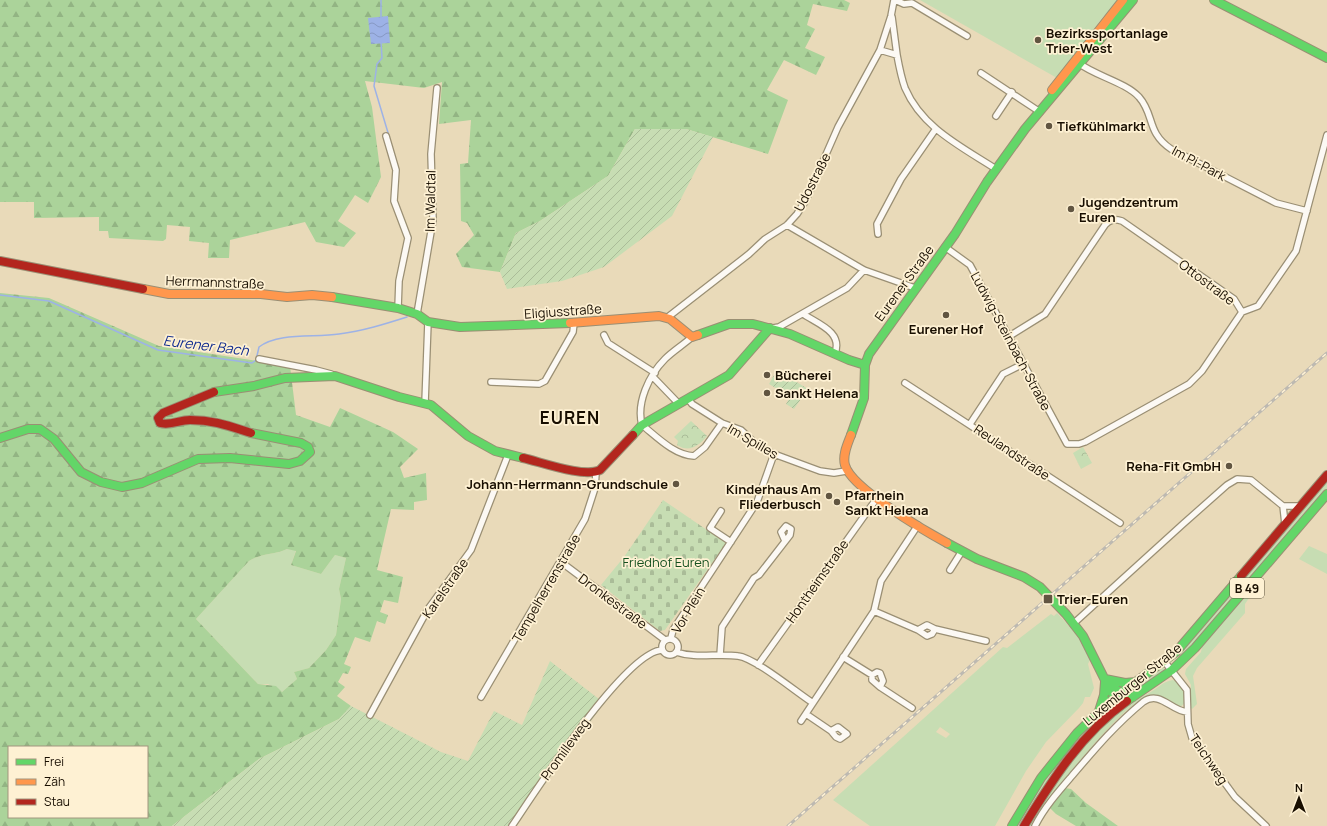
<svg xmlns="http://www.w3.org/2000/svg" width="1327" height="826" viewBox="0 0 1327 826" font-family="Manrope,sans-serif">
	<style>
		.grass { fill: #c7ddb3; fill-rule: evenodd }
		.forest { fill: url(#forest-firs); fill-rule: evenodd }
		.cemetery { fill: url(#cemetery-stones) }
		.park { fill: url(#park-crowns) }
		.garden { fill: url(#garden-furrows) }
		.water { fill: url(#water-waves) }
		.lines { fill: none; stroke-linecap: round; stroke-linejoin: round }
		.stream { stroke: #9db2e6; stroke-width: 1.5 }
		.street-casing { stroke: #9a8f74; stroke-width: 8 }
		.fast-casing { stroke: #9a8f74; stroke-width: 10 }
		.slow-casing { stroke: #9a8f74; stroke-width: 10 }
		.jam-casing { stroke: #9a8f74; stroke-width: 10 }
		.street { stroke: #fcf9f4; stroke-width: 5.5 }
		.fast { stroke: #63d668; stroke-width: 8 }
		.slow { stroke: #ff974d; stroke-width: 8 }
		.jam { stroke: #b3261e; stroke-width: 8 }
		.rail-casing { stroke: #bdb9b1; stroke-width: 3 }
		.rail { stroke: #fef1d3; stroke-width: 1.5; stroke-dasharray: 4.5; stroke-linecap: butt }
		.poi-dot { fill: #615541; stroke: #fef1d3; stroke-width: 1.5 }
		.labels { text-anchor: middle; dominant-baseline: central; stroke-width: 3.5; stroke-linejoin: round; paint-order: stroke }
		.shield { fill: #fef1d3; stroke: #5d523f; stroke-width: 1 }
		.shield-label { font-size: 12px; font-weight: bold; fill: #180e00 }
		.poi-label { font-size: 13px; font-weight: bold; fill: #180e00; stroke: #fef1d3; text-anchor: start }
		.street-label { font-size: 13px; fill: #180e00; stroke: #fef1d3 }
		.park-label { font-size: 13px; fill: #15501f; stroke: #fef1d3 }
		.water-label { font-size: 14px; font-style: italic; fill: #132d90; stroke: #fef1d3 }
		.district-label { font-size: 17px; font-weight: bold; letter-spacing: 1px; fill: #180e00; stroke: #fef1d3 }
	</style>
	<defs>
		<pattern id="forest-firs" width="22" height="20" patternUnits="userSpaceOnUse"><rect width="22" height="20" fill="#abd39a"/><path d="M5 1l3.5 6h-7zM16 11l3.5 6h-7z" fill="#92b483"/></pattern>
		<pattern id="cemetery-stones" width="16" height="16" patternUnits="userSpaceOnUse"><rect width="16" height="16" fill="#c7ddb3"/><path d="M2 7V4a2 2 0 0 1 4 0v3zM10 15v-3a2 2 0 0 1 4 0v3z" fill="#aabc98"/></pattern>
		<pattern id="park-crowns" width="20" height="18" patternUnits="userSpaceOnUse"><rect width="20" height="18" fill="#c7ddb3"/><path d="M2 6a3 3 0 1 1 6 0M12 15a3 3 0 1 1 6 0" fill="none" stroke="#aabc98"/></pattern>
		<pattern id="garden-furrows" width="10" height="10" patternUnits="userSpaceOnUse"><rect width="10" height="10" fill="#c7ddb3"/><path d="M-1 1l2-2M0 10L10 0M9 11l2-2" fill="none" stroke="#aabc98"/></pattern>
		<pattern id="water-waves" width="16" height="10" patternUnits="userSpaceOnUse"><rect width="16" height="10" fill="#9db2e6"/><path d="M0 5q4-4 8 0t8 0" fill="none" stroke="#8698c4"/></pattern>
	</defs>
	<rect width="100%" height="100%" fill="#e9dab9"/>
	<path class="grass" d="M920,0h199l-17,18 -45,60z
		M1327,480v9l-126,147 -29,28 4,-6 25,-28 7,-11z
		M1309,546l18,8v20l-28,-15z
		M287,549l9,1 -5,15 30,9 14,-19 11,3 -7,31 2,10 -5,36 -10,15 -17,18 -15,4 3,7 -15,13 -14,-8h-10l-62,-65 53,-58c12,-8 25,-6 38,-12z
		M1243,596l6,2 -4,6v9l-48,55 -4,8 4,28 -5,5 -2,-2 1,-22 -6,-11 1,-5 15,-17 1,-5 7,-12z
		M1057,613l24,26 9,21 -2,4 6,24 -4,9h-5l-2,6 -4,5 -33,34 -20,29 -31,55h-125l-37,-26 170,-153 4,1 44,-34 3,2zM940,727l10,7 -4,4 -10,-6z
		M1163,668l3,2 -34,24 -5,-2z
		M1173,680c10,4 19,20 7,27 -11,-2 -16,-14 -30,-11 -27,5 -92,92 -111,117l-7,13h-4c14,-22 27,-46 43,-66 22,-27 48,-51 78,-67 8,-4 14,-12 24,-13z
		M1110,705l2,1 -34,32 -58,88h-4l39,-64z"/>
	<path class="forest" d="M0,0h844l6,3 -3,8 -34,-7 -6,21 8,4 -10,19 20,9 -9,18 -32,-15 -17,30 21,10 -20,54 -82,-25h-51l-27,47 -68,45 -24,12 -16,39 -38,-5 -6,-13 18,-19 -7,-12 -6,-2 -1,-57 8,-1 3,-43 -32,4 3,-42 -18,6 -59,-7 7,26 9,70 -13,26 -13,-8 -17,26 18,12 -12,14 -28,-5 -11,-20 -75,18 -1,18h-21l1,-15 -20,-2 1,-14 -23,-2 -1,14 -3,2 -54,-3 -1,-7h-9v-14l-65,1v-16h-34z
		M0,293l49,5 110,48 131,20 6,49 34,12 10,-19 53,24 25,17 -18,18 4,11 22,-5 1,27 -13,2v8l-23,-1 -14,61 26,7 -5,26 -14,-3 -4,12 8,3 -3,9 -8,-3 -7,21 -15,-5 -11,27 7,3 -3,7 -5,-1 -5,9 7,5 -8,9 14,10 -12,13 -80,40 -87,67h-172zM287,549l9,2 -5,14 30,9 14,-19 11,3 -7,31 2,10 -5,36 -10,15 -17,18 -15,4 3,7 -15,13 -6,-6 -18,-2 -62,-65 53,-58c12,-8 25,-6 38,-12zM9,747h138v70h-138z
		M1065,788l6,1 15,14 32,23h-42l-20,-12 -6,-6z"/>
	<path class="cemetery" d="M663,500l63,43 -61,87 -5,1 -59,-46 23,-28z"/>
	<path class="park" d="M691,421l16,15c-8,10 -18,17 -30,9l1,-4 -4,-4z
		M1083,447l9,16 -11,6 -8,-16z"/>
	<path class="garden" d="M635,129h51l27,8 -41,79 -68,51 -42,14 -55,8 -7,-17 16,-39 24,-12 68,-45z
		M777,370l31,19 -14,20 -8,-5 3,-5 -5,-3v-3l-15,-9z
		M550,661l54,42 -90,123h-342l87,-67 80,-40 12,-13 90,46 27,9 26,-50 28,14z"/>
	<path class="water" d="M388,16l2,27 -19,1 -3,-26z"/>
	<g class="lines">
		<path class="stream" d="M381,18v-18
			M381,42l1,16 -5,6 -3,22 15,50
			M0,295l49,6 109,49 94,13 4,-3 3,-13c20,-15 56,-9 80,-13 24,-3 46,-10 68,-17"/>
		<defs>
			<path id="street" d="M895,0l9,4 8,-1 55,33
				M892,17l5,38
				M880,50l17,5c2,11 4,22 8,33 17,40 57,59 91,81
				M1077,62c18,14 48,20 62,35 16,18 7,35 32,52l105,54 31,8
				M981,73l59,39
				M996,116l16,-24
				M386,136l10,34 -2,31 14,37 -9,43 -1,27
				M787,225l77,45 51,18
				M878,234l-1,-10 24,-45 34,-49
				M945,247l25,18 97,179h12l6,-2 104,-58 13,-13 40,-59 -8,-13 -112,-78c-7,-2 -12,-2 -17,4l-60,89 -37,23
				M1242,312l16,-6 38,-55 31,-116
				M417,314l16,-94 -2,-66 6,-66
				M803,314c15,10 40,18 32,39
				M668,317l81,-63 16,-15 22,-14 10,-11 9,-14 32,-73 42,-77 11,-34 3,-16
				M773,328l6,-1 68,-39 17,-18
				M604,335l4,8 47,30
				M692,337c-9,8 -19,14 -27,22 -16,16 -29,44 -23,66 15,12 32,30 52,31l11,-9 17,-24
				M259,359l57,11 15,4
				M653,377l26,27
				M491,382l48,2 6,-3 28,-49 1,-9
				M905,383l215,140
				M689,400l3,4 30,19 19,7 17,16 16,8 46,17 14,2 12,-2
				M425,403l3,-81
				M970,424l33,-50 20,-10
				M1283,506l2,18
				M721,511l-11,17 21,14
				M561,562l104,78
				M950,570l12,-19
				M874,611l44,19 9,-5 8,4 51,12
				M1073,624l110,-100 44,-39 10,-6 14,1 32,26h17
				M918,630l9,6 5,-2 3,-5
				M671,638l2,-8 84,-128 17,-48
				M662 647a8 8 0 1 1 16 0a8 8 0 1 1-16 0Z
				M676,652c20,7 41,1 62,4 17,2 58,36 75,47
				M720,655l2,-28 32,-49 5,-3 31,-40 1,-6 -5,-3 -5,6 4,9
				M843,657l29,18 5,-3 3,1 3,8 -3,6 32,21
				M1164,661l23,29 1,34 4,14 43,59 31,29
				M758,665l119,-167
				M872,675v5l8,7
				M481,697l104,-178 10,-31 1,-15
				M806,714l25,17 5,6 4,2 7,-5 -9,-7 -7,4
				M370,715l58,-106 43,-59 37,-95
				M801,721l73,-110 7,-30 37,-56
				M512,826c23,-34 113,-174 150,-176
				M1035,826c9,-18 23,-34 36,-49 24,-28 44,-52 72,-75 17,-12 28,9 44,10"/>
			<path id="fast" d="M1214,0l113,58
				M332,297l66,11 19,6 11,8 32,5 110,-4
				M698,335l31,-11h24l37,10 59,26 16,5
				M214,392l40,-6 31,-8 50,-2 64,21 32,8 37,31 27,15 28,7
				M633,435l9,-10 87,-50 41,-47
				M851,435l13,-37 1,-33 4,-11 86,-120 32,-52 38,-53 108,-129
				M0,438l28,-9h12l14,10 27,33 20,10 21,5 20,-4 56,-24 32,-1 59,6 11,-3 10,-9 -2,-5 -7,-4 -50,-10
				M947,543l30,16 47,18 16,10 26,27 17,22 28,56 22,5
				M1105,679l12,11 -1,19
				M1105,679l20,4 11,-1
				M1127,701l45,-31 23,-22 132,-154
				M1099,711l5,-16 1,-13
				M1012,826l29,-48 36,-45 33,-32 66,-49 65,-76"/>
			<path id="slow" d="M1052,90l71,-90
				M143,289l26,5h92l26,3 25,-2 20,2
				M570,323l89,-7 11,3 22,18 6,-2
				M851,435c-3,8 -9,20 -6,30 6,23 80,66 102,78"/>
			<path id="jam" d="M0,261l143,28
				M214,392l-51,21 -5,5 2,5c11,3 19,-3 30,-3 24,0 39,6 61,13
				M523,458c18,4 61,20 77,12l33,-35
				M1241,576l86,-101
				M1024,826c28,-46 58,-93 103,-125"/>
		</defs>
		<use href="#street" class="street-casing"/>
		<use href="#fast" class="fast-casing"/>
		<use href="#slow" class="slow-casing"/>
		<use href="#jam" class="jam-casing"/>
		<use href="#street" class="street"/>
		<use href="#fast" class="fast"/>
		<use href="#slow" class="slow"/>
		<use href="#jam" class="jam"/>
		<defs>
			<path id="rail" d="M788,826l539,-473"/>
		</defs>
		<use href="#rail" class="rail-casing"/>
		<use href="#rail" class="rail"/>
	</g>
	<g class="poi-dot">
		<circle cx="1038" cy="40" r="4"/>
		<circle cx="1049" cy="126" r="4"/>
		<circle cx="1071" cy="209" r="4"/>
		<circle cx="946" cy="315" r="4"/>
		<circle cx="767" cy="375" r="4"/>
		<circle cx="767" cy="393" r="4"/>
		<circle cx="1229" cy="466" r="4"/>
		<circle cx="676" cy="484" r="4"/>
		<circle cx="829" cy="496" r="4"/>
		<circle cx="837" cy="502" r="4"/>
		<rect x="1043" y="594" width="10" height="10" rx="2"/>
	</g>
	<g class="labels">
		<rect class="shield" x="1230" y="578" width="34" height="20" rx="3"/>
		<g class="shield-label">
			<text x="1247" y="588">B 49</text>
		</g>
		<g class="poi-label">
			<text x="1046" y="33">Bezirkssportanlage<tspan x="1046" dy="15">Trier-West</tspan></text>
			<text x="1057" y="126">Tiefkühlmarkt</text>
			<text x="1079" y="202">Jugendzentrum<tspan x="1079" dy="15">Euren</tspan></text>
			<text x="946" y="329" text-anchor="middle">Eurener Hof</text>
			<text x="775" y="375">Bücherei</text>
			<text x="775" y="393">Sankt Helena</text>
			<text x="1221" y="466" text-anchor="end">Reha-Fit GmbH</text>
			<text x="668" y="484" text-anchor="end">Johann-Herrmann-Grundschule</text>
			<text x="821" y="489" text-anchor="end">Kinderhaus Am<tspan x="821" dy="15">Fliederbusch</tspan></text>
			<text x="845" y="495">Pfarrhein<tspan x="845" dy="15">Sankt Helena</tspan></text>
			<text x="1057" y="599">Trier-Euren</text>
		</g>
		<g class="street-label">
			<text transform="translate(1199 163) rotate(28)">Im Pi-Park</text>
			<text transform="translate(812 182) rotate(-63)">Udostraße</text>
			<text transform="translate(430 201) rotate(-89)">Im Waldtal</text>
			<text transform="translate(215 282) rotate(2)">Herrmannstraße</text>
			<text transform="translate(1207 282) rotate(37)">Ottostraße</text>
			<text transform="translate(904 283) rotate(-54)">Eurener Straße</text>
			<text transform="translate(563 311) rotate(-4)">Eligiusstraße</text>
			<text transform="translate(1011 341) rotate(62)">Ludwig-Steinbach-Straße</text>
			<text transform="translate(753 441) rotate(30)">Im Spilles</text>
			<text transform="translate(1012 452) rotate(34)">Reulandstraße</text>
			<text transform="translate(817 581) rotate(-55)">Hontheimstraße</text>
			<text transform="translate(445 588) rotate(-55)">Karelstraße</text>
			<text transform="translate(546 588) rotate(-60)">Tempelherrenstraße</text>
			<text transform="translate(613 601) rotate(37)">Dronkestraße</text>
			<text transform="translate(688 610) rotate(-59)">Vor Plein</text>
			<text transform="translate(1132 684) rotate(-39)">Luxemburger Straße</text>
			<text transform="translate(565 749) rotate(-54)">Promilleweg</text>
			<text transform="translate(1209 759) rotate(56)">Teichweg</text>
		</g>
		<g class="park-label">
			<text x="666" y="562">Friedhof Euren</text>
		</g>
		<g class="water-label">
			<text transform="translate(206 345) rotate(7)">Eurener Bach</text>
		</g>
		<g class="district-label">
			<text x="570" y="417">EUREN</text>
		</g>
	</g>
	<rect x="8" y="746" width="140" height="72" fill="#fef1d3" stroke="#a2967f"/>
	<rect x="16" y="759" width="20" height="6" fill="#63d668" stroke="#a2967f"/>
	<text x="44" y="766" font-size="12" fill="#180e00">Frei</text>
	<rect x="16" y="779" width="20" height="6" fill="#ff974d" stroke="#a2967f"/>
	<text x="44" y="786" font-size="12" fill="#180e00">Zäh</text>
	<rect x="16" y="799" width="20" height="6" fill="#b3261e" stroke="#a2967f"/>
	<text x="44" y="806" font-size="12" fill="#180e00">Stau</text>
	<g transform="translate(1299 798)" stroke="#fef1d3" stroke-width="3" paint-order="stroke">
	<path d="M0-3L7 15L0 10L-7 15Z" fill="#180e00"/>
	<text y="-6" font-size="11" font-weight="bold" text-anchor="middle" fill="#180e00">N</text>
	</g>
</svg>
